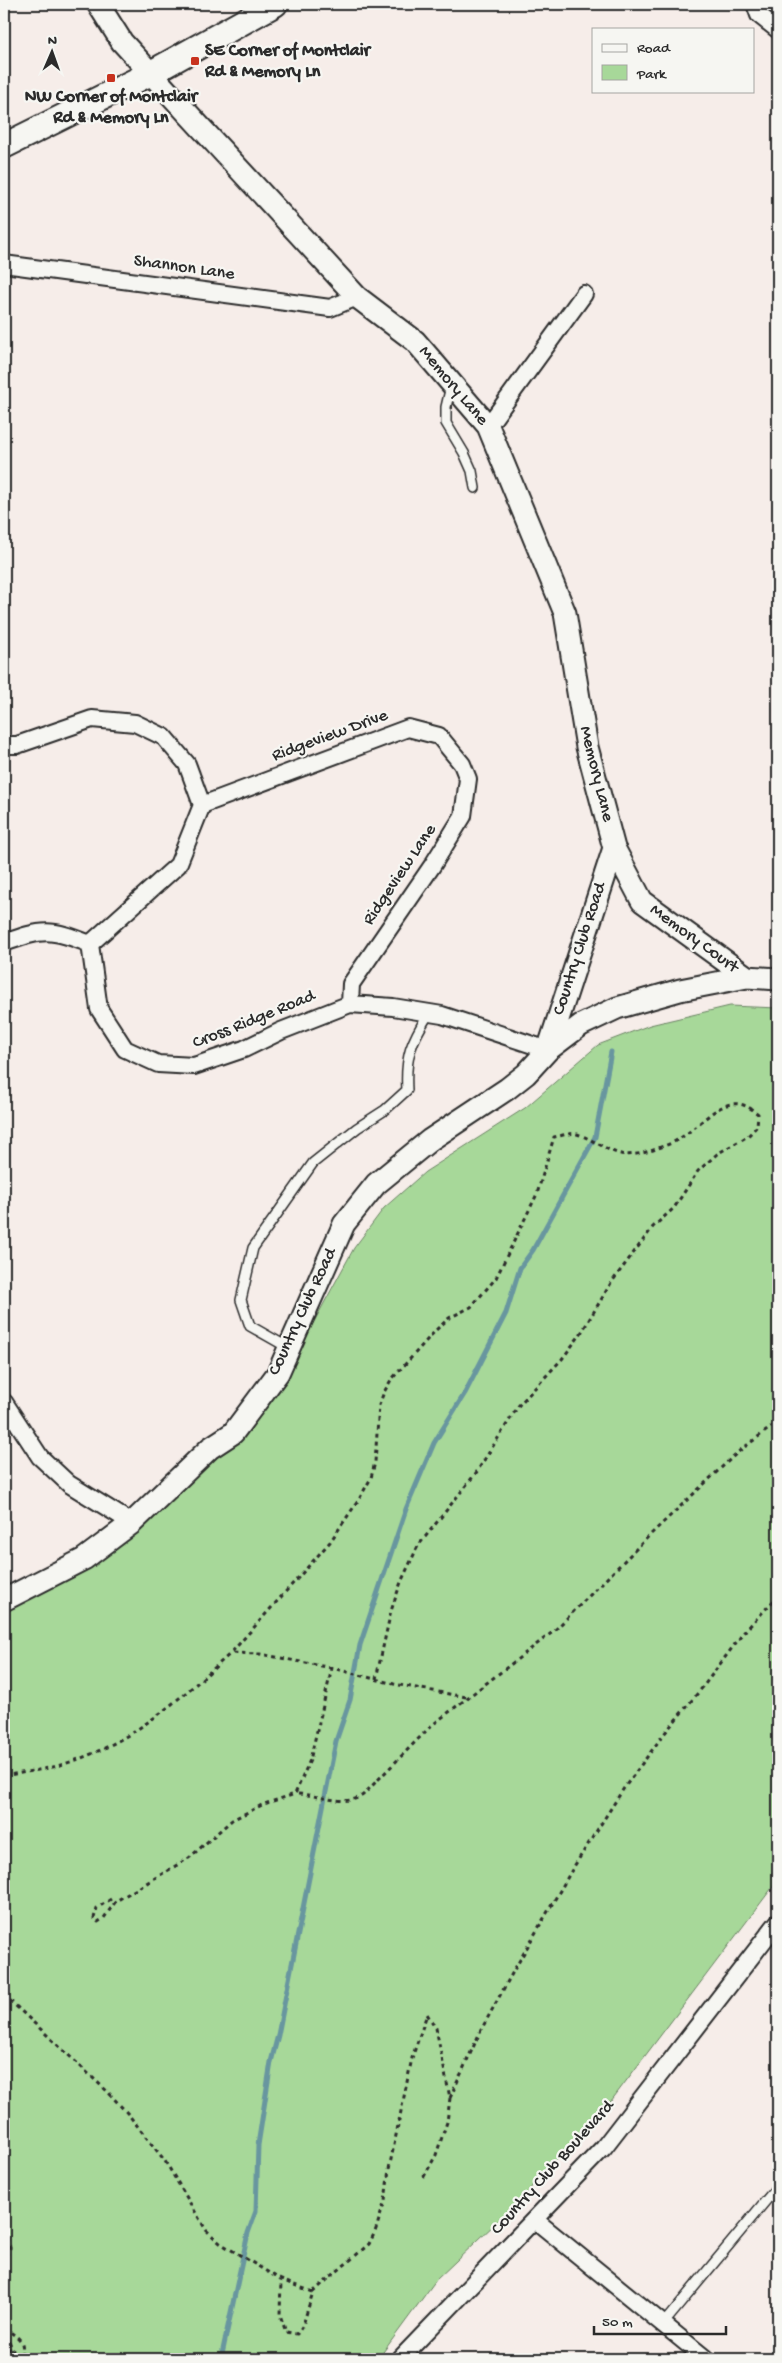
<svg xmlns="http://www.w3.org/2000/svg" width="782" height="2363" viewBox="0 0 782 2363" font-family="'Gochi Hand',sans-serif">
	<style>
		.green { fill: #a7d899; stroke: #698262 }
		.lines { fill: none; stroke-linecap: round; stroke-linejoin: round }
		.stream { stroke: #67969f; stroke-width: 5 }
		.service-casing { stroke: #2b2b2b; stroke-width: 12 }
		.minor-casing { stroke: #2b2b2b; stroke-width: 20 }
		.tertiary-casing { stroke: #2b2b2b; stroke-width: 25 }
		.secondary-casing { stroke: #2b2b2b; stroke-width: 28 }
		.path { stroke: #2b2b2b; stroke-width: 3; stroke-dasharray: 4 4; stroke-linecap: butt }
		.service { stroke: #f6f6f2; stroke-width: 9 }
		.minor { stroke: #f6f6f2; stroke-width: 16 }
		.tertiary { stroke: #f6f6f2; stroke-width: 21 }
		.secondary { stroke: #f6f6f2; stroke-width: 24 }
		.poi-dot { fill: #c8321e; stroke: #f6f6f2; stroke-width: 2 }
		.labels { text-anchor: middle; dominant-baseline: central; stroke-width: 4.5; stroke-linejoin: round; paint-order: stroke }
		.poi-label { font-size: 18px; font-weight: bold; fill: #2b2b2b; stroke: #f6f6f2; text-anchor: start }
		.street-label { font-size: 18px; fill: #2b2b2b; stroke: #f6f6f2 }
	</style>
	<rect width="100%" height="100%" fill="#f6ede9"/>
	<filter id="ink" filterUnits="userSpaceOnUse"><feTurbulence type="fractalNoise" baseFrequency=".02" numOctaves="2"/><feDisplacementMap in="SourceGraphic" scale="10" xChannelSelector="R" yChannelSelector="G"/><feConvolveMatrix kernelMatrix="1 2 1 2 8 2 1 2 1" color-interpolation-filters="sRGB"/></filter>
	<g filter="url(#ink)">
		<path class="green" d="M730,1006l48,2v872l-167,221 -79,85 -8,13 -7,4 -81,77 -58,79h-374v-750l84,-44 196,-188 70,-129 30,-40 41,-36 100,-64 73,-63 52,-20z"/>
		<g class="lines">
			<path class="stream" d="M221,2359l27,-126 8,-22 2,-66 13,-83 7,-27 58,-294 14,-41 10,-55 46,-136 28,-66 31,-50 41,-80 14,-45 13,-18 62,-113 16,-85"/>
			<defs>
				<path id="service" d="M451,386l-5,21v16l18,30 8,18 3,17
					M289,1348l-39,-22 -9,-26 12,-52 60,-85 44,-35 28,-18 22,-20c-2,-34 4,-48 22,-77
					M664,2323l114,-137"/>
				<path id="minor" d="M755,4l4,11 19,15
					M4,264l326,44 27,-11
					M488,426l96,-132
					M4,745h13l75,-26 43,4 29,14 23,27 15,41 -24,60 -88,79 9,65 26,40 33,15 36,2 50,-17 37,-18 69,-27 43,3 49,8 106,35
					M202,805l206,-77 31,8 23,28 6,15 -5,37 -31,50 -81,118 -1,20
					M4,943c39,-14 46,-15 86,1
					M4,1402l36,55 29,27 63,39
					M535,2220l171,139
					M400,2359l204,-212 174,-225"/>
				<path id="tertiary" d="M98,4l24,38 235,255 58,44 73,85 77,187 22,134 27,101 28,53 105,76
					M548,1050l33,-25 36,-17 63,-18 67,-13 31,2
					M4,1600l80,-41 48,-36 78,-75 23,-15 45,-60 66,-149 32,-40 54,-44 77,-51 19,-15 22,-24 66,-202"/>
				<path id="secondary" d="M4,146l147,-73 124,-69"/>
			</defs>
			<use href="#service" class="service-casing"/>
			<use href="#minor" class="minor-casing"/>
			<use href="#tertiary" class="tertiary-casing"/>
			<use href="#secondary" class="secondary-casing"/>
			<path class="path" d="M332,1668l-72,-14 -29,-1 99,-111 28,-41 13,-23 4,-16 4,-57 5,-13 7,-12 45,-50 13,-12 22,-11 25,-29 41,-84 17,-57c7,-1 17,-5 23,-3 34,12 36,30 79,15 7,-3 15,-5 21,-9 28,-15 48,-55 81,-26l-1,12 -9,10 -31,18 -19,17 -24,37 -21,19 -42,56 -31,52 -18,24 -43,46 -43,68 -58,73 -17,36 -10,29 -15,68
				M466,1697l-72,-13 -62,-16 -22,92 -15,34c24,0 49,14 68,1l68,-69 123,-95 97,-97 87,-82 40,-30
				M4,1776c20,-4 40,-6 60,-12 69,-21 115,-65 167,-111
				M111,1899l-14,9 -3,10 4,4 6,-4 12,-17 73,-43 43,-38 32,-16 31,-10
				M4,1995l104,97 20,22 37,47 41,69 14,13 61,37 -1,35 6,17 11,2 6,-9 10,-33 -32,-12
				M450,2098l31,-68 33,-60 59,-102 51,-80 40,-54 38,-46 42,-56 34,-36
				M4,2230l6,18 -6,11
				M313,2292l56,-48 6,-12 10,-31 4,-32 23,-111 15,-44 9,14 14,70 -3,24 -11,33 -14,25
				M4,2328c12,9 25,12 15,31
				M12,2359l-6,-24 11,24"/>
			<use href="#service" class="service"/>
			<use href="#minor" class="minor"/>
			<use href="#tertiary" class="tertiary"/>
			<use href="#secondary" class="secondary"/>
		</g>
	</g>
	<g class="poi-dot">
		<rect x="190" y="56" width="10" height="10" rx="2.5"/>
		<rect x="106" y="73" width="10" height="10" rx="2.5"/>
	</g>
	<g class="labels">
		<g class="poi-label">
			<text x="205" y="51">SE Corner of Montclair<tspan x="205" dy="21">Rd &amp; Memory Ln</tspan></text>
			<text x="111" y="97" text-anchor="middle">NW Corner of Montclair<tspan x="111" dy="21">Rd &amp; Memory Ln</tspan></text>
		</g>
		<g class="street-label">
			<text transform="translate(184 268) rotate(8)">Shannon Lane</text>
			<text transform="translate(453 386) rotate(50)">Memory Lane</text>
			<text transform="translate(330 736) rotate(-20)">Ridgeview Drive</text>
			<text transform="translate(596 774) rotate(76)">Memory Lane</text>
			<text transform="translate(400 875) rotate(-56)">Ridgeview Lane</text>
			<text transform="translate(694 939) rotate(36)">Memory Court</text>
			<text transform="translate(580 949) rotate(-72)">Country Club Road</text>
			<text transform="translate(254 1020) rotate(-22)">Cross Ridge Road</text>
			<text transform="translate(303 1312) rotate(-65)">Country Club Road</text>
			<text transform="translate(553 2168) rotate(-48)">Country Club Boulevard</text>
		</g>
	</g>
	<rect width="782" height="2363" fill="none" stroke="#f6f6f2" stroke-width="20"/>
	<rect x="10" y="10" width="762" height="2343" fill="none" stroke="#2b2b2b" stroke-width="2" filter="url(#ink)"/>
	<rect x="592" y="28" width="162" height="65" fill="#f6f6f2" stroke="#a5a5a2"/>
	<rect x="602" y="44" width="25" height="8" fill="#f6f6f2" stroke="#a5a5a2"/>
	<text x="637" y="52" font-size="15" fill="#2b2b2b">Road</text>
	<rect x="602" y="65" width="25" height="15" fill="#a7d899" stroke="#a5a5a2"/>
	<text x="637" y="78" font-size="15" fill="#2b2b2b">Park</text>
	<g transform="translate(52 52) rotate(2)" stroke="#f6f6f2" stroke-width="4" paint-order="stroke">
	<path d="M0-4L9 19L0 12L-9 19Z" fill="#2b2b2b"/>
	<text y="-8" font-size="14" font-weight="bold" text-anchor="middle" fill="#2b2b2b">N</text>
	</g>
	<path d="M594 2326v8h132v-8" fill="none" stroke="#2b2b2b" stroke-width="2.5"/>
	<text x="602" y="2326" font-size="15" fill="#2b2b2b" stroke="#f6f6f2" stroke-width="4" paint-order="stroke">50 m</text>
</svg>
